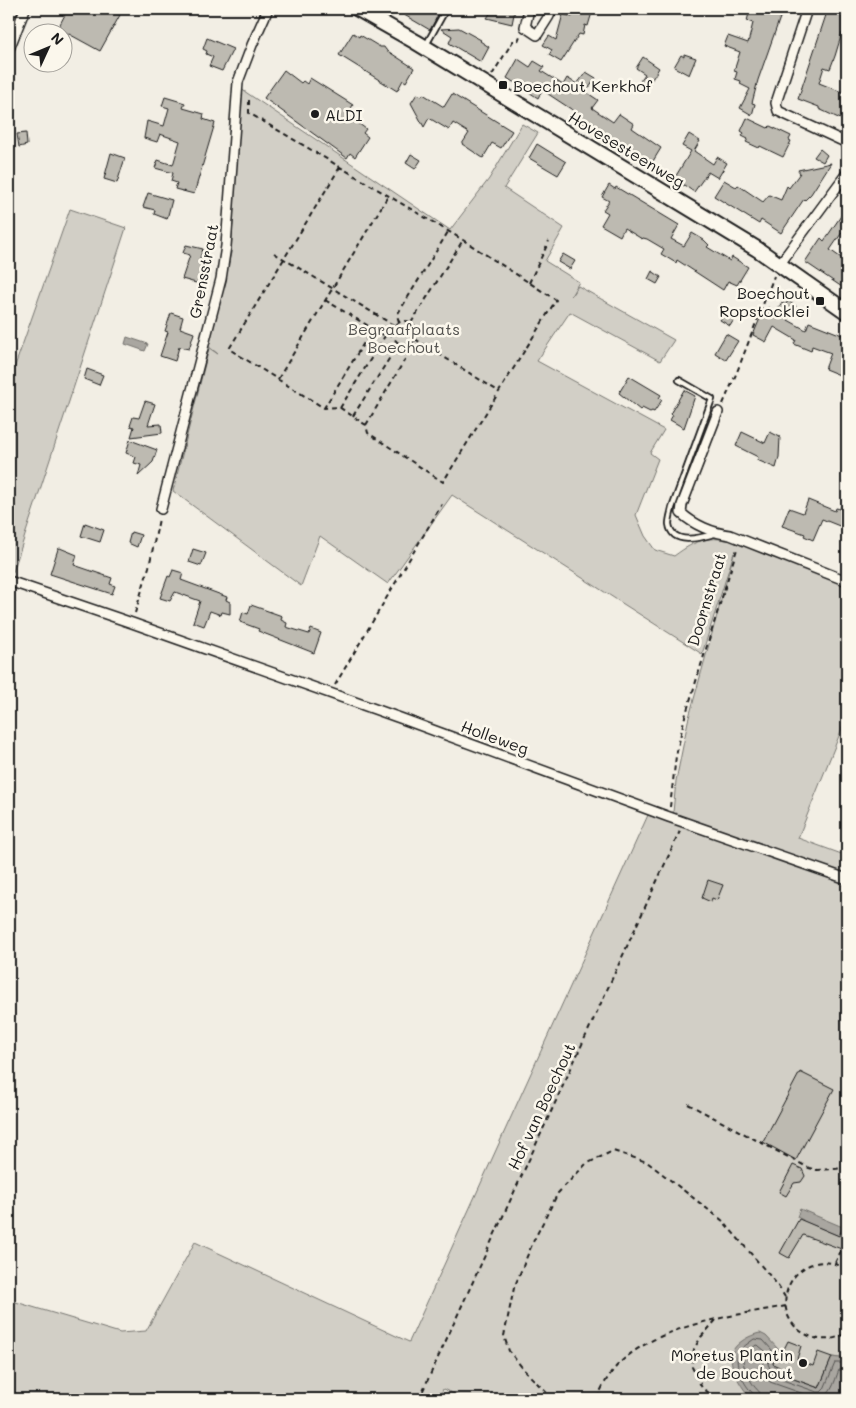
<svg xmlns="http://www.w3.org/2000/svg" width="856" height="1408" viewBox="0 0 856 1408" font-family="Mali,sans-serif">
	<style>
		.green { fill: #d2cfc6; stroke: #777671 }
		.water { fill: #a9a6a0; stroke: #716f6b }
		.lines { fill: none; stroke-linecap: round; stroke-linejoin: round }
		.shore { stroke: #545351; stroke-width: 1 }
		.building { fill: #bdbab1; stroke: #1c1c1c }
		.lane-casing { stroke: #1c1c1c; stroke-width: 8 }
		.street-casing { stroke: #1c1c1c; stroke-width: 12 }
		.secondary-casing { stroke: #1c1c1c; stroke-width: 18 }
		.path { stroke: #1c1c1c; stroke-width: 2; stroke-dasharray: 5 4; stroke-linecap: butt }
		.lane { stroke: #fbf7ec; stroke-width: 4.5 }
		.street { stroke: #fbf7ec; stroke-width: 9 }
		.secondary { stroke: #fbf7ec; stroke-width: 14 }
		.poi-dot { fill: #1c1c1c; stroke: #fbf7ec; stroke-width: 2 }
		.labels { text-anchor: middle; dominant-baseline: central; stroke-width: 5; stroke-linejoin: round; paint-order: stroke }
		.poi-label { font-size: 16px; fill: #1c1c1c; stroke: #fbf7ec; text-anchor: start }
		.street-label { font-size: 16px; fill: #1c1c1c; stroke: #fbf7ec }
		.park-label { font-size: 16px; fill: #53524f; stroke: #fbf7ec }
	</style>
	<rect width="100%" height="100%" fill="#f2eee4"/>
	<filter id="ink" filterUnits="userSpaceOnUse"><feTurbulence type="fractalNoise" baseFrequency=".02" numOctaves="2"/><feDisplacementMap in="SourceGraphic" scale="10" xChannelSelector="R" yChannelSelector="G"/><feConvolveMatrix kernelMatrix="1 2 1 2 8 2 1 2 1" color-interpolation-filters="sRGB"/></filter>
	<g filter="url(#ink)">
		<path class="green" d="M241,89l209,141 39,-51 33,-55 16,9 -34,55 60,40 -19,33 34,21 -8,14 7,-10 96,54 -14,21 -90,-49 -33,49 127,69 -14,23 8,6 -22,56 9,21 10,14 19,6c23,-17 35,-21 63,-14l110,43v131l-49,122 49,18v503l-15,-2 -13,31 -42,-15c-6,-12 -3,-28 -11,-37l-21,56 7,7h-287l-22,-10 -4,10h-430v-99l111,33 26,-2 49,-89 214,100 239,-527 24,8 4,-42 12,-60 46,-168 -32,101 -250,-159 -64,89 -68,-48 -19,50 -128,-95 36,-143 9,6 -10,-8 23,-93z
			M70,209l56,19 -115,350 -2,-1v-194z"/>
		<path class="water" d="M127,337l21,7 -3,7 -20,-7z
			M800,1209l45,19 -6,8 -36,-15v-1l-6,-3z
			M760,1333l6,3 12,13 -5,15 6,3 -2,6 42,15 13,-31 15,2v40h-95c-9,-9 -21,-28 -21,-42 1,-13 19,-22 29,-24z"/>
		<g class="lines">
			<path class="shore" d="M755,1399c0,-5 -2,-5 -6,-10 -6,-7 -16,-27 -10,-37 3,-5 10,-9 15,-13l9,1 9,10 -4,14 6,13 43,15h4l3,-3 11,-26h12
				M762,1399c-1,-7 -4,-8 -8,-13 -4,-6 -14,-23 -10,-30 2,-5 9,-8 12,-11l3,1 6,5 -3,15 8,16 45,16c16,2 19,-16 24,-28h8"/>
		</g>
		<path class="building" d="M68,9h40l12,6 -20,36 -42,-23z
			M394,9h47l-11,21z
			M493,9h22l-3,15 -25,-6z
			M578,9h15l-5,17 -3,-1 -2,10 -4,-1 -18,28 -12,-7 3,-5 -9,-5 6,-9 7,4 7,-26 9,3 2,-5 3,1z
			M750,9h21l11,3 -24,68 -6,23 3,1 -3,11 -12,-7 10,-19 -10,-5 1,-3 -6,-2 2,-7 -3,-1 6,-19 -16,-6 4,-10 20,7 5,-20 -6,-2z
			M828,9h19v26l-5,-2 -7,23 -5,13 -6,-2 -5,16 28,11v28l-28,-13v-2l-21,-8z
			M459,28l22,12 -1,1 9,6 -8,15 -32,-19 3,-7 -11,-7z
			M353,33l6,4 1,-2 20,12h4l2,3 28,18 -8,14 -3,-2 -6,11 -58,-36z
			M207,38l26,11 -11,22 -13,-5 4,-9 -7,-3 1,-3 -4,-2z
			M684,54l12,4 -7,17 -15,-8 7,-12 3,2z
			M643,57l16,11 -13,21 -8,-5 7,-10 -9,-6z
			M518,59l12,8 4,-6 10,6 -3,4 22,14 4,-7 10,6 9,-12 10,6 -10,14 12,8 -6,8 21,14 6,-8 15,10 -2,4 29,20 -11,18 -80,-50 4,-5 -32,-21 -4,8 -31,-20z
			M284,70l17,13 2,-2 4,3 3,-6 43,27 -6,10 19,14 -3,4 5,4 -13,20 -5,-4 -3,5 -83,-60z
			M417,94l5,2 1,-2 21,13 8,-13 60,37 -11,17 -9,-5 -9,15 -21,-14 7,-11 -16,-10 -4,7 -20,-12 -5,9 -13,-24z
			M165,97l20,6 -2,5 21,6 -1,5 12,4 -21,71 -19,-5 2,-6 -6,-2 2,-8 -18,-5 3,-8 15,5 7,-24 -20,-7 -3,8 -13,-4 3,-17 17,5 5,-18 -7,-2z
			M747,118l21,10 2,-2 21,10 -2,4 2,1 -8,16 -23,-11 -1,2 -13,-6 2,-3 -6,-3 2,-3 -3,-2z
			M26,133l1,12 -8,2 -2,-13z
			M689,134l11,7 -6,10 19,13 4,-7 10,6 -9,15 -10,-6 -14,20 -10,-7 -4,2 -1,-5 -5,-3 17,-28 -9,-5z
			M537,144l29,18 -8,13 -29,-17z
			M820,149l7,6 -4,7 -9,-5z
			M111,153l14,5 -8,25 -13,-4z
			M411,154l10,6 -6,9 -9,-6z
			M831,163l-20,31 -6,6 -1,-1 -23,34 -20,-13 -2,4 -45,-28 10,-16 12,7 2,-2 25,17 6,-7 12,5 6,-14 2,2 11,-15 -2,-3z
			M609,185l6,4 1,-2 63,38 -8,14 13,7 8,-13 12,7 5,5 -2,2 23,14 2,-4 16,10 -11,18 -9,-4 -5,9 -46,-30 -1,3 -15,-9 3,-5 -17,-10 -4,-1 -1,1 -18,-11 -4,8 -19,-11 7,-12 -5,-3 6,-9 -7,-4z
			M148,193l24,7 -5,19 -13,-5 1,-4 -12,-3z
			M847,207v27l-4,-3 -13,19 17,12v17l-5,8 -37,-25 16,-24 3,3z
			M186,245l17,4 -3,9 10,4 -7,23 -21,-6 8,-24 -7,-2z
			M563,254l12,7 -5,8 -12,-7z
			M652,271l9,6 -4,7 -9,-5z
			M788,301l8,5 -8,14 18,10 3,-8 38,15v41l-22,-9 6,-16 -19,-7 -1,5 -17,-7 2,-4 -22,-13 -8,15 -13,-7 8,-19 1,1 6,-10 8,5 6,-10 4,2z
			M725,312l10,6 -5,8 -10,-6z
			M171,313l12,4 -3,11 14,5 -5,16 -10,-2 -4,14 -15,-5 8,-24 -3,-1z
			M726,334l12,7 -12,19 -11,-7z
			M87,369l16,6 -4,10 -15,-6z
			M629,376l32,19 -2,3 3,2 -8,12 -2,-1 -2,1 -8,-4 -2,2 -21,-17z
			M684,390l11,6 -11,32 -14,-8 3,-5 -3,-1z
			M145,401l10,3 -7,21 13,-1 1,9 -31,4 3,-10 -4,-1 3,-9 6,1z
			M742,432l23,11 5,-11 10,5 -1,20 -3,11 -19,-8 1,-3 -22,-11z
			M130,440l27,10 -4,12 -15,14 3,-11 -7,-2 2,-6 -10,-4z
			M846,492l1,37 -25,-10 -9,21 -9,-4 1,-2 -23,-8 7,-18 14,5 5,-13 27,11 1,-3 4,1z
			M85,523l19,7 -4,12 -19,-6z
			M131,532l10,3 -4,12 -9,-4z
			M60,548l17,7 -3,10 38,13 -2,6 5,2 -3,8 -62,-20 8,-25z
			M193,549l13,4 -5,13 -12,-4z
			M173,570l10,3 -2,7 46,17 -1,3 4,2v12l-8,-2 -1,3 -11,-4 -6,15 -11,-4 7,-21 -25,-9 -5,9 -10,-3 8,-22 2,1z
			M251,605l31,11 -1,4 6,3 -1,4 23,7 2,-5 10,4 -7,20 -56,-22 1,-2 -19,-7 3,-10 5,2z
			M708,880l15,5 -6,15 -5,-2 -1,4 -9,-4z
			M800,1072l34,17 -38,71 -33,-18z
			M793,1165l9,4 3,7 -4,6 -7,1 -8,13 -7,-4z
			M847,1218v33l-44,-16 -14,23 -9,-5 19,-34 40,17z
			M788,1341l13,5 -4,13 16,7 5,-14 14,5 -13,31 -42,-15 2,-6 -6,-3 5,-15 5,2z"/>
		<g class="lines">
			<defs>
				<path id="lane" d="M426,45l20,-36
					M679,380l33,19 -40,109c-1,5 -3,11 -3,16 3,22 31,14 45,10"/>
				<path id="street" d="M529,9l-4,18 12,8 12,-19 3,-7
					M807,9l-31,94 2,8 69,32
					M9,49l16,-40
					M779,265l68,-92
					M718,412l-36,93 -1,8c13,12 32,20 49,22l117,46
					M161,509l60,-230 5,-33 12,-164 14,-37 16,-36
					M9,581l123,42 268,95 269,99 178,62"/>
				<path id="secondary" d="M358,9l58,33 341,207 90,63"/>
			</defs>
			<use href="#lane" class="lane-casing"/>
			<use href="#street" class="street-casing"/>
			<use href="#secondary" class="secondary-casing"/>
			<path class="path" d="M492,75l21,-34h5l2,-5
				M249,100v13l214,127 93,60 -113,182 -75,-49 -2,-8 -27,-18 -15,1
				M340,167l-111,182 95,59 49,-80
				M274,253l121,73
				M529,283l20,-42
				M325,300l60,36 8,-1
				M393 333a12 12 0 1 1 24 0a12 12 0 1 1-24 0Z
				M399,322l-2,-7 51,-83
				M411,323l52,-83
				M415,339l83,52
				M278,379l110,-183
				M723,404l14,-32 37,-96
				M340,408l45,-72
				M353,416l46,-73
				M366,425l44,-74 -1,-7
				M135,613l14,-46 10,-48
				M335,685l107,-181
				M670,807l6,-51 8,-36 53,-171
				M688,1104l121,64 8,2 30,-2
				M835,1263l11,-22
				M847,1269c-52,-29 -86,44 -40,66 14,7 27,5 40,-2
				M716,1320l-15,17 -7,12 -2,18 10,21 16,11
				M419,1399l261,-568
				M553,1399l-28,-28 -16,-20 -5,-15 10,-48 19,-46 25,-49 28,-29 27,-13 34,11 76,59 53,62 9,14
				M597,1399c6,-15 15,-30 27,-40 42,-36 109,-43 162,-53"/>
			<use href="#lane" class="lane"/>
			<use href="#street" class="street"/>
			<use href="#secondary" class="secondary"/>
		</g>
	</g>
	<g class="poi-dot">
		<rect x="498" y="80" width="10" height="10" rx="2.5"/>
		<circle cx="315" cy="114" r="5"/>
		<rect x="815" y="296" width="10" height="10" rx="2.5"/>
		<circle cx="803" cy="1363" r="5"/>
	</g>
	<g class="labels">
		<g class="poi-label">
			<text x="513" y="85">Boechout Kerkhof</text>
			<text x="325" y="114">ALDI</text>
			<text x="810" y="292" text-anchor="end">Boechout<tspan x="810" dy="18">Ropstocklei</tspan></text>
			<text x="793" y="1354" text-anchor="end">Moretus Plantin<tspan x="793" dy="18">de Bouchout</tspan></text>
		</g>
		<g class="street-label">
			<text transform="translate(627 149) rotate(31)">Hovesesteenweg</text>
			<text transform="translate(203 271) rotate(-79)">Grensstraat</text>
			<text transform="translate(706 599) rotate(-73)">Doornstraat</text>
			<text transform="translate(495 737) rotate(20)">Holleweg</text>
			<text transform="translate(541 1106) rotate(-65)">Hof van Boechout</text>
		</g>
		<g class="park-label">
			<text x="404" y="328">Begraafplaats<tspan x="404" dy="18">Boechout</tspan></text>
		</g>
	</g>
	<rect width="856" height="1408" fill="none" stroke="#fbf7ec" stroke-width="30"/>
	<rect x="15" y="15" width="826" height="1378" fill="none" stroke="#1c1c1c" stroke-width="2" filter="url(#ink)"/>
	<g transform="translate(48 48) rotate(46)"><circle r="24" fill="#fbf7ec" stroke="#a29f99"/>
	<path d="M0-4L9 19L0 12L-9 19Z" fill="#1c1c1c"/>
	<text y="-8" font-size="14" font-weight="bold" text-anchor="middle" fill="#1c1c1c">N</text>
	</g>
</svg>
